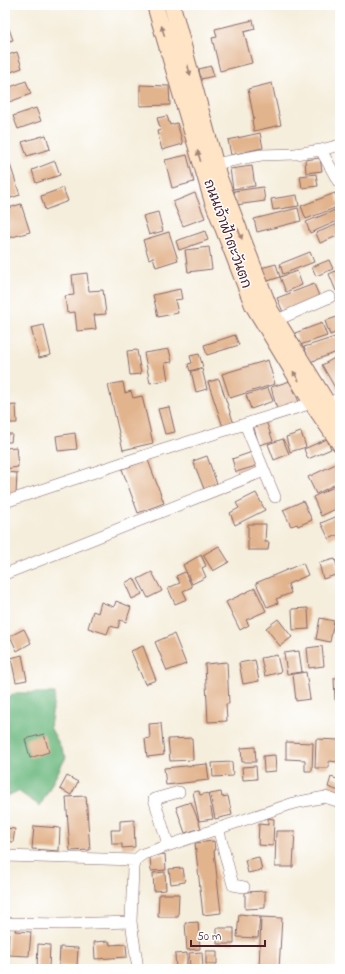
<svg xmlns="http://www.w3.org/2000/svg" width="345" height="974" viewBox="0 0 345 974" font-family="'Indie Flower','Playpen Sans Thai',sans-serif">
	<style>
		.forest { fill: #6fba82; stroke: #5c6c56 }
		.building { fill: #e2b48d }
		.lines { fill: none; stroke-linecap: round; stroke-linejoin: round }
		.minor-casing { stroke: #866769; stroke-width: 12 }
		.secondary-casing { stroke: #866769; stroke-width: 18 }
		.minor { stroke: #fff; stroke-width: 11 }
		.secondary { stroke: #ffe4c6; stroke-width: 16 }
		.oneway { fill: #a48278 }
		.labels { text-anchor: middle; dominant-baseline: central; stroke-width: 3; stroke-linejoin: round; paint-order: stroke }
		.street-label { font-size: 14px; fill: #4a1f2b; stroke: #fff }
	</style>
	<rect width="100%" height="100%" fill="#fff"/>
	<filter id="ink" filterUnits="userSpaceOnUse"><feTurbulence type="fractalNoise" baseFrequency=".025" numOctaves="2"/><feDisplacementMap in="SourceGraphic" scale="8" xChannelSelector="R" yChannelSelector="G"/><feConvolveMatrix kernelMatrix="1 2 1 2 8 2 1 2 1" color-interpolation-filters="sRGB"/></filter>
	<filter id="wash" filterUnits="userSpaceOnUse"><feTurbulence type="fractalNoise" baseFrequency=".012" numOctaves="4" result="noise"/><feDisplacementMap in="SourceGraphic" scale="16" xChannelSelector="R" yChannelSelector="G"/><feGaussianBlur stdDeviation="0.9" result="paint"/><feColorMatrix in="noise" values="0 0 0 0 0 0 0 0 0 0 0 0 0 0 0 0 0 1.4 0 .05"/><feComposite in="paint" operator="in"/></filter>
	<g filter="url(#wash)">
		<rect width="100%" height="100%" fill="#f5eedc"/>
		<path class="forest" d="M16,693h39l-5,34 16,30 -26,49 -22,-15 -13,6v-98z"/>
		<g id="blocks">
			<path class="building" d="M253,20l2,9 -11,3 8,31 -32,8 -8,-33 5,-1 -2,-8z
				M8,26l5,14 -8,2v-15z
				M17,52l5,16 -17,6v-18z
				M211,66l3,10 -13,3 -2,-10z
				M26,81l5,13 -22,8 -4,-13z
				M272,83l9,42 -27,6 -2,-11 2,-1 -6,-30z
				M140,85l29,1 1,19 -30,1z
				M36,108l5,13 -23,8 -5,-13z
				M167,116l3,9 7,-2 6,21 -21,6 -5,-19 4,-1 -4,-12z
				M260,133l3,15 -32,7 -3,-15z
				M46,135l4,14 -23,7 -5,-14z
				M5,149l15,46 -15,5z
				M187,155l7,27 -22,6 -7,-28z
				M320,158l2,13 -16,2 -1,-13z
				M55,161l5,14 -24,8 -4,-13z
				M252,166l3,20 -22,3 -3,-20z
				M316,174l2,12 -16,2 -2,-12z
				M263,187l2,14 -29,4 -2,-14z
				M63,188l5,13 -23,9 -4,-14z
				M195,193l10,25 -22,8 -10,-24z
				M335,193l5,13 -34,13 -5,-13z
				M297,195l2,11 -26,4 -2,-11z
				M21,204l9,28 -25,7v-30z
				M298,208l3,13 -44,11 -3,-13z
				M340,208v12l-30,13 -4,-11z
				M158,212l5,19 -14,4 -6,-19z
				M340,223v12l-20,8 -4,-10z
				M205,231l3,9 -29,10 -3,-9z
				M169,232l9,28 -22,7 -3,-10 -4,2 -6,-19z
				M209,247l3,22 -24,3 -3,-22z
				M310,252l4,10 -31,12 -3,-10z
				M329,260l4,9 -17,7 -4,-9z
				M276,264l4,13 -15,5 -4,-14z
				M340,269v21l-4,1 -7,-17z
				M297,271l5,14 -16,7 -6,-15z
				M87,273l2,18 14,-1 3,24 -12,1 2,14 -19,2 -2,-19 -8,1 -2,-17 9,-1 -2,-20z
				M314,284l6,14 -37,14 -6,-14z
				M180,289l2,10 -7,1 3,13 -20,4 -5,-22z
				M340,316v15l-10,4 -5,-14z
				M322,323l5,13 -27,9 -5,-12z
				M44,325l7,30 -12,3 -8,-30z
				M235,335l4,10 -32,10 -3,-10z
				M338,336l2,5v10l-30,11 -6,-15z
				M169,349l3,13 -7,1 3,17 -18,3 -6,-30z
				M137,350l4,24 -11,1 -3,-24z
				M199,354l4,13 -13,4 -2,-7 4,-1 -2,-7z
				M340,355v38h-2l-16,-28z
				M268,360l7,24 -45,14 -8,-24z
				M202,369l5,20 -11,3 -5,-21z
				M219,379l15,45 -11,3 -15,-45z
				M290,381l9,21 -22,8 -6,-23z
				M123,382l2,11 6,-2 2,7 9,-2 11,47 -30,7 -15,-65z
				M268,388l5,13 -22,8 -5,-14z
				M16,405l1,18h-12v-17z
				M169,407l6,25 -10,2 -7,-25z
				M266,421l7,20 -14,4 -6,-20z
				M301,432l5,15 -16,5 -4,-15z
				M75,433l2,16 -19,2 -2,-15z
				M5,434h7l-1,8h-6z
				M283,439l6,15 -15,6 -6,-16z
				M327,439l4,10 -23,10 -4,-10z
				M16,447l2,20 -13,2v-16h2l-1,-5z
				M252,452l4,14 -20,6 -4,-13z
				M207,456l10,28 -13,5 -11,-28z
				M148,460l16,43 -26,10 -16,-44z
				M340,462v20l-24,12 -8,-17z
				M5,472l12,1 -1,22h-11z
				M340,484v23l-19,9 -8,-19z
				M256,493l9,17 -30,15 -5,-12 9,-5 -3,-5z
				M303,501l9,19 -14,6 -1,-2 -6,2 -8,-16z
				M340,515v19l-11,5 -8,-16z
				M248,524h18l-1,18h4l-1,8h-20z
				M219,546l10,16 -16,9 -10,-16z
				M201,555l5,11 -4,2 4,9 -14,7 -9,-19z
				M335,559l4,15 -16,5 -4,-16z
				M303,563l5,12 -20,9 3,9 -15,6 2,4 -11,4 -11,-24z
				M152,572l10,19 -14,7 -10,-19z
				M185,572l7,15 -9,4 4,8 -12,5 -7,-16 12,-5 -4,-7z
				M134,578l8,16 -10,5 -7,-16z
				M255,588l11,23 -20,9 3,5 -9,5 -14,-28z
				M116,601l15,6 -5,15 -6,-2 -2,8 -8,-2 -3,8 -19,-6 5,-17 5,2 3,-11 13,5z
				M308,608l1,21 -16,1 -1,-21z
				M320,618l14,3 -4,21 -14,-3z
				M278,619l14,18 -12,9 -14,-18z
				M24,629l7,14 -14,8 -7,-15z
				M174,634l12,30 -19,7 -12,-29z
				M143,646l13,34 -11,4 -14,-33z
				M322,646l2,20 -15,2 -2,-20z
				M299,651l3,21 -15,2 -3,-21z
				M22,655l5,25 -11,2 -5,-24z
				M277,655l4,17 -16,4 -4,-18z
				M255,660l4,21 -16,3 -4,-21z
				M227,662l2,42h-3l1,17 -19,1 -3,-58z
				M306,672l4,27 -14,2 -3,-27z
				M334,678h6v22h-5z
				M161,723l3,32 -17,2 -2,-18 5,-1 -1,-14z
				M44,734l5,18 -19,6 -5,-19z
				M192,738l1,22 -23,1 -2,-22z
				M316,739l23,1 -1,22 -9,-1v7h-14z
				M286,742l27,1 -1,28h-7v-11l-19,-1z
				M255,747l1,15h-14l-1,-14z
				M275,755l1,16 -12,1 -1,-16z
				M232,762l1,14 -20,1 -1,-14z
				M207,764l2,16 -43,5 -2,-17z
				M256,766l1,13 -14,1 -1,-13z
				M67,776l11,6 -7,13 -11,-6z
				M331,777l9,3 -1,11 -11,-4z
				M199,791l1,4 8,-2 5,26 -14,2 -6,-29z
				M221,792l1,5 6,-1 4,19 -17,4 -5,-25z
				M86,796l4,54 -20,1 -4,-54z
				M191,802l10,26 -16,5 -9,-26z
				M268,818l6,1 -1,27 -15,-1 1,-21 9,1z
				M134,820l1,27 -13,1v-4h-10l-1,-14h9v-9z
				M34,826l26,2 -1,23 -27,-2z
				M5,828l10,1 -2,13 -8,-1z
				M276,831h19l-2,36h-18z
				M214,841l1,10h-1l7,62 -18,2 -8,-72z
				M165,854l1,16 -15,1 -1,-15z
				M259,857l3,13 -14,3 -3,-13z
				M183,868l2,14 -14,2 -2,-15z
				M165,872l1,18 -12,1 -1,-18z
				M265,891v17l-20,1v-17z
				M159,894h20l-1,23h-20z
				M239,914l21,2 -2,22 -21,-1z
				M261,917l21,1 -3,51h-20z
				M198,922l2,27 -13,1 -2,-27z
				M9,926h7l-1,5 16,1 -2,24 -21,-1z
				M217,928h17v16h-17z
				M109,941l1,4 16,-1 1,13 -32,2 -1,-17z
				M38,944l12,1 -1,24h-12z
				M60,947l18,1 -1,19 -18,-1z
				M206,951h11v13h-11z
				M202,952l1,17h-13l-1,-16z
				M187,953v16h-11l-1,-15z
				M6,965l16,1v3h-16z"/>
		</g>
	</g>
	<g filter="url(#ink)">
		<use href="#blocks" fill-opacity="0" stroke="#866769" stroke-width="1"/>
		<g class="lines">
			<defs>
				<path id="minor" d="M321,150l17,31 2,1
					M215,164l46,-9 34,-1 26,-4 19,-5
					M277,320l53,-23
					M328,404l12,-6
					M245,424l30,73
					M5,502l126,-42 181,-57
					M5,574l259,-103
					M218,828l15,57 11,2
					M168,844l-14,-45 25,-7
					M5,856l130,4
					M5,923l58,1 68,-2
					M138,969l-7,-47 2,-55 2,-7 8,-6 151,-51 31,-6 15,5"/>
				<path id="secondary" d="M155,5l57,194 41,106 59,98 28,41
					M172,5l47,173 51,132 70,114"/>
			</defs>
			<use href="#minor" class="minor-casing"/>
			<use href="#secondary" class="secondary-casing"/>
			<use href="#minor" class="minor"/>
			<use href="#secondary" class="secondary"/>
		</g>
		<defs><path id="oneway-solid" d="M-6-.8H1V-3.2L6.5 0L1 3.2V.8H-6Z"/></defs>
		<g class="oneway">
			<use href="#oneway-solid" transform="translate(163 31) rotate(-106)"/>
			<use href="#oneway-solid" transform="translate(189 70) rotate(75)"/>
			<use href="#oneway-solid" transform="translate(199 156) rotate(-106)"/>
			<use href="#oneway-solid" transform="translate(240 234) rotate(69)"/>
			<use href="#oneway-solid" transform="translate(296 376) rotate(-121)"/>
		</g>
	</g>
	<g class="labels">
		<g class="street-label">
			<text transform="translate(227 234) rotate(70)">ถนนเจ้าฟ้าตะวันตก</text>
		</g>
	</g>
	<rect width="345" height="974" fill="none" stroke="#fff" stroke-width="20"/>
	<path d="M191 940v6h74v-6" fill="none" stroke="#4a1f2b" stroke-width="2"/>
	<text x="197" y="940" font-size="12" fill="#4a1f2b" stroke="#ffffff" stroke-width="3" paint-order="stroke">50 m</text>
</svg>
